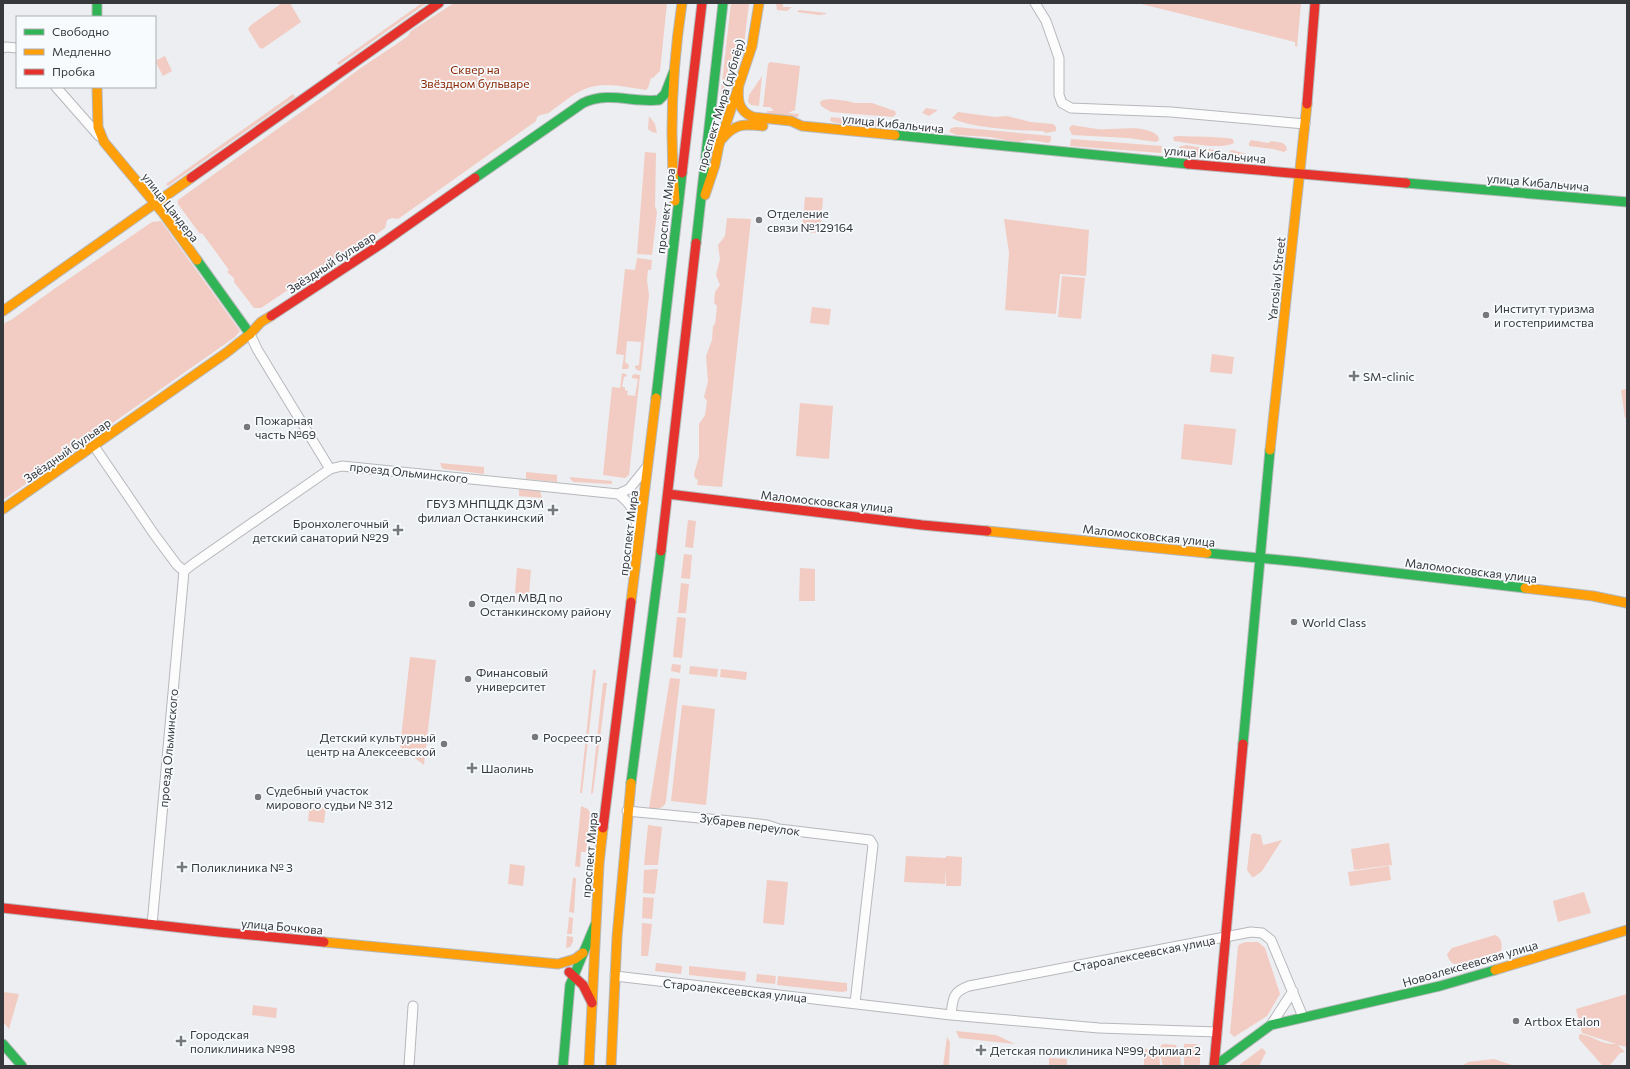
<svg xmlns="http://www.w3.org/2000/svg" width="1630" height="1069" viewBox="0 0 1630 1069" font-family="Commissioner,sans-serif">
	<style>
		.green { fill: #f2ccc2 }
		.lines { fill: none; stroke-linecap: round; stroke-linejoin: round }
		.street-casing { stroke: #b6b8bb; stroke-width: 11 }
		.fast-casing { stroke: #b6b8bb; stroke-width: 11 }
		.slow-casing { stroke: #b6b8bb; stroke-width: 11 }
		.jam-casing { stroke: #b6b8bb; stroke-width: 11 }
		.street { stroke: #fcfcfd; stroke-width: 9 }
		.fast { stroke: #30b455; stroke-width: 9 }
		.slow { stroke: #ff9f0a; stroke-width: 9 }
		.jam { stroke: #e5322d; stroke-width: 9 }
		.poi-dot { fill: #76787b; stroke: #f8fbfe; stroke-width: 1.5 }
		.labels { text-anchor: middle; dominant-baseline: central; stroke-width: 3.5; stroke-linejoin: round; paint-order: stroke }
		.park-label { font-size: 12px; fill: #892500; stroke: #f8fbfe }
		.street-label { font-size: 12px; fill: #37383b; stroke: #f8fbfe }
		.poi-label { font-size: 12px; fill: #37383b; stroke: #f8fbfe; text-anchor: start }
	</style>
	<rect width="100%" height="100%" fill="#eceef1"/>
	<path class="green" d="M282,3h8l11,19 -39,27 -3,-2 -11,-18 3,-4z
		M422,3h5l-88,62 -2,-2z
		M454,3h213l-7,68 -7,7h-2l-3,10 -2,2c-16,-2 -34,-7 -50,-4 -17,2 -32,16 -46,26 -4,3 -8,1 -13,5l-1,4 -138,98 -6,-1 -5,2 -2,8 -18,13 -30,16 -76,51h-7l-20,-26v-4l-7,-6 2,-2 -27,-37 -2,1 -22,-30v-4l154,-110c23,-20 51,-36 76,-54l3,-5z
		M731,3h18l-5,42 -19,42 -7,31z
		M776,3h7v4h9l-5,4 -10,-1z
		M1137,3h164l-4,44 -2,-1v-4z
		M799,10l27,3v1l-7,1 -22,-3z
		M165,56l7,15 -9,5 -8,-15z
		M770,62l30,4 -5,44 -7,3 11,1 -1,3 -31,-1v-5h7l-4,-4h-7l5,-43z
		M762,76l-3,30 -8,-1 -3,-3 1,-7z
		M293,94l2,3 -127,89 -2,-2z
		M831,99l16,2 8,2h17l23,8 1,3 -3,3 -62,-5 -10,-6 -1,-4 3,-2z
		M926,108l12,2 -9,6 -7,-3z
		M958,112l37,5 12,-1 24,6 22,2 3,3v4l-10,2 -3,-2c-21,0 -74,-3 -91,-13z
		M649,116l6,8 2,9 -5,-1 -4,-3z
		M831,117l30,3h16l17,3 2,3c-21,4 -47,1 -66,-5z
		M1072,125c8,1 16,3 25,4 18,2 46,-6 61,7l1,4 -3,2 -28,-4 -56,-3 -3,-7z
		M956,127l95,9v4l-2,3 -20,-3 -12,2 -28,-5 -32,-2 -8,-3 2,-4z
		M1178,136c18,1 37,0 55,3l1,4c-14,7 -45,0 -60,-2l-1,-4z
		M1071,139l91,7 -1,7 -91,-7z
		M1251,140l17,3 3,-2 12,2 3,3 1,4 -3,2 -11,-3 -24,-3v-3z
		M1186,145l28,5 4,1 2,4c-12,5 -31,3 -42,-4l1,-4z
		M1232,150l29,8 -6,4 -19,-2 -11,-5z
		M645,152l11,1 -1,53 2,6 -5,43 -15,-1z
		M805,197l18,1 -3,35 -18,-1z
		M727,218l24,1 -29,268 -25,-2 1,-5 -3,-2 -1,-4 5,-17v-33l6,-9 2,-14 -3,-4 4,-16 -2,-25 6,-16 1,-14 2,-2 2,-18 -3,-3 1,-11 5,-7 -4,-10 4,-16 -2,-14 7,-9z
		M1004,219l85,11 -3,46 -26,-2 -4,40 -51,-4 4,-57z
		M161,221l79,110 -5,6 -232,163v-175l3,-3 5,-2 43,-31 98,-67z
		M637,258l15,2 -1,10h-3l-1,10 2,15 -8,76 -4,-1 -2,-2v-2l4,-1 2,-23 -14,-1 -2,21 4,3 -1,4h-6l2,-14 -8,-1 9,-85 10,1z
		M1062,276l23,2 -4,41 -23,-2z
		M812,307l19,2 -2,16 -19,-2z
		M1212,354l22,3 -2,17 -22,-2z
		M622,373l4,1 1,2 -3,1 -2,10h3v3l3,1 -1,4 8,1 3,-17 -6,-1v-2l2,-2 6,1 -11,100 -4,3 -22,-3 9,-88 8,1z
		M1627,389v29h-2l-4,-28z
		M800,403l33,3 -4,53 -33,-3z
		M1184,424l52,5 -4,36 -51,-6z
		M440,463l44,4v7l-40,-5 -2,-1z
		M526,472l31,3v7l-31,-3z
		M570,477l42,4v3l-38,-2 -3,-2z
		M519,489l21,2 2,7 -23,-2z
		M688,520l8,1 -3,27 -8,-1z
		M684,554l8,1 -2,24 -9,-1z
		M517,568l14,2 -2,25 -14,-2z
		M800,568l15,1v32h-16z
		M681,583l8,1 -3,29h-8z
		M677,617l9,1 -4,40 -9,-1z
		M410,657l26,3 -12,105 -24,-18z
		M672,664l9,1 -1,8 -9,-2z
		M690,666l28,3 -1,8 -28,-3z
		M721,669l26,3 -1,8 -26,-3z
		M593,670h3l-14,123h-2z
		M670,678l10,1 -14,122c-2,9 -9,8 -17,7z
		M603,683h4l-14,110 -2,1z
		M682,705l33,4 -9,96 -35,-4z
		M310,803l16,2 -2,18 -16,-2z
		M581,806l7,3 2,4 -4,39h-5l-1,15 -5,-1z
		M648,825l14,2 -4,38h-14z
		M1254,833l7,2 2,10 19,-5 -20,31 -8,6h-2l-5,-7 4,-35z
		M1389,843l3,22 -38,5 -3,-21z
		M906,856l40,2v-2l16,1 -1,29h-15v-18l-1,16 -41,-2z
		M510,864l15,2 -2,20 -15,-2z
		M1389,866l2,14 -41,6 -2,-14z
		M658,869l-3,25 -12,-1 1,-23z
		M573,878h3l-2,35 -5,-1z
		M767,880l21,2 -4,43 -21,-2z
		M1584,892l7,21 -33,9 -5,-21z
		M643,897l11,1 -2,21 -10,-1z
		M569,917l4,1 -1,16h-5z
		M642,923l10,1 -4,32h-7z
		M1495,935c6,2 8,10 6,16 -9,3 -40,14 -47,13 -4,-2 -6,-6 -7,-10l5,-6z
		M567,936l6,1v5l-3,5 -4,1z
		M1246,942h12l7,6 15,46 -13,22 -33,21 -4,-4 8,-87 2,-2z
		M656,963l26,3 -1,8 -26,-3z
		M689,966l57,6 -1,9 -56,-6z
		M757,974l19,2 -1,8 -19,-2z
		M778,976l69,7v8l-5,1 -65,-7z
		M3,992l16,2 -10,35 -6,-7z
		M1627,994v53l-9,-2 7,7 -5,1 -10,12h-8l-23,-26v-4l1,-1c14,2 21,11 36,10l-34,-11 -6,-24z
		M253,1005l24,3 -1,10 -24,-3z
		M956,1031l40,4 19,9 -56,-6z
		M947,1037l3,5 -1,24h-6z
		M1164,1044l12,1 4,9 1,12h-18l-3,-13 1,-8z
		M1184,1044h12l4,3v17l-2,2h-14z
		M1262,1048l4,4 -7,14h-21z
		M1144,1049h15l1,17h-16z
		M1049,1058l18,1v7h-18z
		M1494,1059l21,7h-53l6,-4z"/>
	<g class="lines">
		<defs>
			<path id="street" d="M1035,3l11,18 13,37v37l3,8 9,5 100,4 134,12
				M3,48l3,-1 11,1
				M56,87l43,49
				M250,334l7,15 73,120
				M94,446l60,88 23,31 7,6
				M618,494l11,-5 17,-21
				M627,811l114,11 26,3 12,4 91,11 3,5 -18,158
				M152,925l32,-354 9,-7 137,-95 12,-3 276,28c13,9 17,18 19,34
				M615,976l336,39 148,13 118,4
				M951,1015c2,-16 1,-23 18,-29l282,-54 11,1 9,7 32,77
				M1271,1025l22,-34
				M409,1066l4,-60"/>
			<path id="fast" d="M97,3v14
				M895,135l293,29
				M475,178l108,-75c26,-12 49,0 76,-3l6,-6 9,-23
				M1406,183l221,19
				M696,243l27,-240
				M197,260l53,74
				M656,398l26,-225
				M1207,553l94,9 224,26
				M1243,744l27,-294
				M631,783l30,-232
				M3,1044l19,22
				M563,1066l7,-81 25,-60
				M1215,1066l56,-41 169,-39 55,-16"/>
			<path id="slow" d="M739,84c-2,15 -1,27 14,33l38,4 11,5 93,9
				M97,87l1,40 6,15 59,71 34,47
				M722,139c13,-16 22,-15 41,-13
				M705,195l10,-30 4,-20 33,-99 7,-43
				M675,201c-6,-67 -3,-132 7,-198
				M3,311l188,-133
				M1270,450l37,-346
				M3,509l223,-156 24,-19 11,-12 10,-6
				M987,531l220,22
				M1525,588l68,8 34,7
				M631,602l25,-204
				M324,942l234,22 17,-5 8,-6
				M1495,970l132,-40
				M589,1066l10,-202 4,-36
				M611,1066l6,-129 14,-154"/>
			<path id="jam" d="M1307,104l8,-101
				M1188,164l218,19
				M682,173l20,-170
				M191,178l248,-175
				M271,316l110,-72 94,-66
				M668,494l254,31 65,6
				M661,551l35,-308
				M603,828l28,-226
				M3,908l216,24 105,10
				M569,972l14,13 9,18
				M1214,1066l29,-322"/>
		</defs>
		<use href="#street" class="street-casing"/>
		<use href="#fast" class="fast-casing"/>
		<use href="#slow" class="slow-casing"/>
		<use href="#jam" class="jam-casing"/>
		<use href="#street" class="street"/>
		<use href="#fast" class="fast"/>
		<use href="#slow" class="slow"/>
		<use href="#jam" class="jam"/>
	</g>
	<g class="poi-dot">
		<circle cx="759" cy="220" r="4"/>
		<circle cx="1486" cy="315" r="4"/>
		<path d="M1352 370h4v4h4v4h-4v4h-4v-4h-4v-4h4z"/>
		<circle cx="247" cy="427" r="4"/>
		<path d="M551 504h4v4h4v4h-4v4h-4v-4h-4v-4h4z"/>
		<path d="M396 524h4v4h4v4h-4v4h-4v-4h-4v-4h4z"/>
		<circle cx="472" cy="604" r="4"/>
		<circle cx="1294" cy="622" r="4"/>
		<circle cx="468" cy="679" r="4"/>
		<circle cx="535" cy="737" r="4"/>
		<circle cx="444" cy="744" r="4"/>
		<path d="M470 762h4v4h4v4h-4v4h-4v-4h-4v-4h4z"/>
		<circle cx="258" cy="797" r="4"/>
		<path d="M180 861h4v4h4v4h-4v4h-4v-4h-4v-4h4z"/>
		<circle cx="1516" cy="1021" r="4"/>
		<path d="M179 1035h4v4h4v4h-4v4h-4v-4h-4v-4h4z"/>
		<path d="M979 1044h4v4h4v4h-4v4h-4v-4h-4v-4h4z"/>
	</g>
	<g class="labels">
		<g class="park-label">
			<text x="475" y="69">Сквер на<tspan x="475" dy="14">Звёздном бульваре</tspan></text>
		</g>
		<g class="street-label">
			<text transform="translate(720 105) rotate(-73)">проспект Мира (дублёр)</text>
			<text transform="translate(893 123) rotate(6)">улица Кибальчича</text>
			<text transform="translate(1215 154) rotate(5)">улица Кибальчича</text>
			<text transform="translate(1538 182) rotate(5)">улица Кибальчича</text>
			<text transform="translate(171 207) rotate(52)">улица Цандера</text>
			<text transform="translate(665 211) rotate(-83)">проспект Мира</text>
			<text transform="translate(331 262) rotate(-33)">Звёздный бульвар</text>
			<text transform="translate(1276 279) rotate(-84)">Yaroslavl Street</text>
			<text transform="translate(67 450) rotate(-35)">Звёздный бульвар</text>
			<text transform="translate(409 472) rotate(6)">проезд Ольминского</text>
			<text transform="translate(827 501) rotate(6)">Маломосковская улица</text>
			<text transform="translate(628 533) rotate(-83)">проспект Мира</text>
			<text transform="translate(1149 535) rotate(6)">Маломосковская улица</text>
			<text transform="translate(1471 570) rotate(7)">Маломосковская улица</text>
			<text transform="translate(168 748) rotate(-85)">проезд Ольминского</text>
			<text transform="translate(750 824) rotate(8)">Зубарев переулок</text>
			<text transform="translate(589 855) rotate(-85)">проспект Мира</text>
			<text transform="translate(282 926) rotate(5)">улица Бочкова</text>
			<text transform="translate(1144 953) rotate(-11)">Староалексеевская улица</text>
			<text transform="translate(1470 963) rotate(-16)">Новоалексеевская улица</text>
			<text transform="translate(735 990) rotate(6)">Староалексеевская улица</text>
		</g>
		<g class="poi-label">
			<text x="767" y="213">Отделение<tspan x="767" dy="14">связи №129164</tspan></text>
			<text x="1494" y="308">Институт туризма<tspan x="1494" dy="14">и гостеприимства</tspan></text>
			<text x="1363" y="376">SM-clinic</text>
			<text x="255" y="420">Пожарная<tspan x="255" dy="14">часть №69</tspan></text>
			<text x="544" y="503" text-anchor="end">ГБУЗ МНПЦДК ДЗМ<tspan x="544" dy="14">филиал Останкинский</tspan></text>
			<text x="389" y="523" text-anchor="end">Бронхолегочный<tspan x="389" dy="14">детский санаторий №29</tspan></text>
			<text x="480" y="597">Отдел МВД по<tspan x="480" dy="14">Останкинскому району</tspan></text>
			<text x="1302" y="622">World Class</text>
			<text x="476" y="672">Финансовый<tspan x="476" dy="14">университет</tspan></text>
			<text x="436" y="737" text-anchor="end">Детский культурный<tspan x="436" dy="14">центр на Алексеевской</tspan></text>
			<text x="543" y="737">Росреестр</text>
			<text x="481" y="768">Шаолинь</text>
			<text x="266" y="790">Судебный участок<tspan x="266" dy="14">мирового судьи № 312</tspan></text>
			<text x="191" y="867">Поликлиника № 3</text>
			<text x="1524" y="1021">Artbox Etalon</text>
			<text x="190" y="1034">Городская<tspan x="190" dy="14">поликлиника №98</tspan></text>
			<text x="990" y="1050">Детская поликлиника №99, филиал 2</text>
		</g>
	</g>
	<rect width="1630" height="1069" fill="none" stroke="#37383b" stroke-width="8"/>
	<rect x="16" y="16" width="140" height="72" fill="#f8fbfe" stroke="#abadb0"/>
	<rect x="24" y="29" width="20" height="6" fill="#30b455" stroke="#abadb0"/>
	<text x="52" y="36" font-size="12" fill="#37383b">Свободно</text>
	<rect x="24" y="49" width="20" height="6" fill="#ff9f0a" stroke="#abadb0"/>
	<text x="52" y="56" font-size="12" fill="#37383b">Медленно</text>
	<rect x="24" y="69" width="20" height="6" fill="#e5322d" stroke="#abadb0"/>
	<text x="52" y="76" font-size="12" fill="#37383b">Пробка</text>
</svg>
